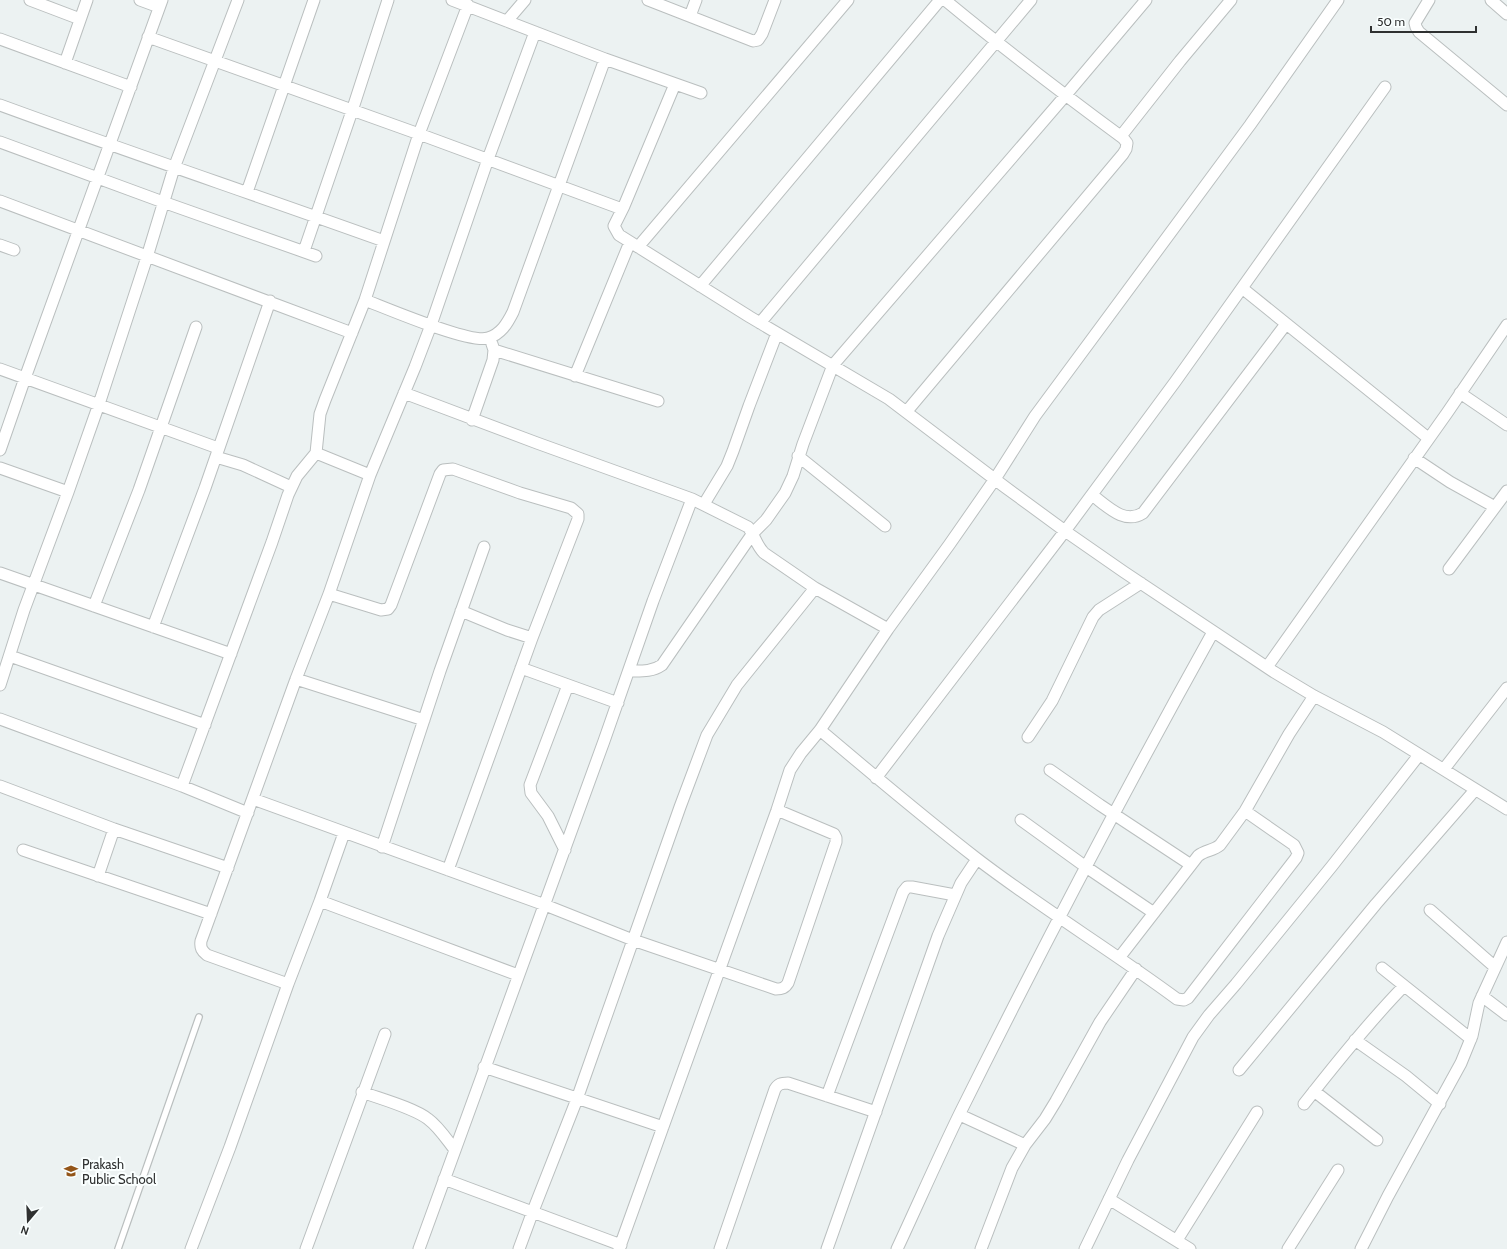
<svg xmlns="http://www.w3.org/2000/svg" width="1507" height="1249" viewBox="0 0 1507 1249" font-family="Cabin,sans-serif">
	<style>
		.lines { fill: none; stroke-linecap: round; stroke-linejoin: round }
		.lane-casing { stroke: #babfbf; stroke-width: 8 }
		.street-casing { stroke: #babfbf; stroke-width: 13 }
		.lane { stroke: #fff; stroke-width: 5.5 }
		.street { stroke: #fff; stroke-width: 11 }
		.labels { text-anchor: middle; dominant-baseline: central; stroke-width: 4; stroke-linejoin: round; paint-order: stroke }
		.poi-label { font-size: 13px; fill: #2f3131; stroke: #faffff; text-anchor: start }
	</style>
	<rect width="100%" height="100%" fill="#ecf2f2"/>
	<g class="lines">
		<defs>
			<path id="lane" d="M118,1249l81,-232"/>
			<path id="street" d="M30,0l50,19
				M140,0l19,7
				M452,0l153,59 96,34
				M648,0l105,41 5,-1 4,-6 13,-34
				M1429,0l-14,23 1,4 3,5 88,73
				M1491,0l16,14
				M690,16l6,-16
				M507,21l18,-21
				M148,37l271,97 203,75
				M0,39l131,48
				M65,63l22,-63
				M675,84l-51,122 -10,20 5,9 131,82 139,82 116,88 60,44 59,41 150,100 40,24 69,36 124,77
				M0,105c128,47 256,90 384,136
				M1121,136l59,-75 51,-61
				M0,142l163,60 153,54
				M247,192l67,-192
				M0,201l352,132
				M0,245l14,5
				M638,247l210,-247
				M304,251l48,-140 36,-111
				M700,286l240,-286
				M1242,288l186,150
				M365,300c21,8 105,44 123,38 13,-4 19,-14 25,-26l92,-253
				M760,323l271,-323
				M494,350l164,51
				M0,369l218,79
				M575,376l55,-134
				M404,393l133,50 155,56 56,28c7,9 8,18 16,26l51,35 73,41
				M1460,393l47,32
				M907,411l216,-257 3,-5 1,-6 -4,-5c-61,-45 -120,-90 -178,-138
				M472,420l21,-60 1,-10 -2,-6
				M0,450l25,-72 137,-378
				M316,453l54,22
				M798,456l87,70
				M216,457l27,8 48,22
				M1414,458l36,24 45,25
				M0,468l68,24
				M1092,495c15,11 32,30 51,18l143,-189
				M704,504l23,-38 6,-15 16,-45 28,-73
				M1449,569l58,-78
				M0,573l231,81
				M329,594l52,16 7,-1 3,-4 49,-131 3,-4 10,-1 67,24 51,15 7,6v5l-46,119 -84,232
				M94,606l45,-116 57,-163
				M461,611l46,19 25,8
				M153,627l52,-139 65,-187
				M10,656l195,69
				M1267,667l180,-254 60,-88
				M521,668l97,35
				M629,671c12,0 23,1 33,-6l91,-132 13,-13 19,-27 8,-17 10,-32 30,-79 232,-269 81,-96
				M296,679l128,41
				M0,685l24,-75 44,-118 31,-88 48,-147 27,-89 64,-168
				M0,719l182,67 66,27
				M820,730c51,43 103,87 156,128 65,50 135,92 201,141l7,1 4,-2 108,-140 2,-5 -4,-8 -49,-34
				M1028,737l24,-36 41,-84 6,-7 42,-27
				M1444,769l63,-81
				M1050,770l50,35 91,60
				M876,778l189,-247 110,-149 210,-295
				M0,786l114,43 114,39
				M182,786l90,-244 16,-47 9,-19 19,-23 4,-39 5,-14 40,-100 54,-166 49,-129
				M253,799l292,106 88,35 143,49c6,0 9,-1 12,-6l48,-141v-4l-2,-4 -57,-24 -158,439
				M777,810l13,-40 11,-17 19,-23 68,-101 61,-84 46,-66 40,-63 215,-291 88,-125
				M1021,820l65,47 68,46
				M382,847l58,-176 44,-124
				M23,850l188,64
				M565,850l-17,-34 -17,-23 -1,-8 38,-100
				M98,876l16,-47
				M320,901l198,74
				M1430,910l65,57
				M1119,958l79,-102c7,-6 15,-5 22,-11l25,-34 44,-77 25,-38
				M1382,968l89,71
				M288,984l-81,-29c-5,-4 -7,-7 -6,-14l95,-262 33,-85 41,-119 45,-108 16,-42 57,-166 47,-127
				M1482,996l25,19
				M1355,1040l51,36 34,28
				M484,1067l179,60
				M1239,1070l137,-166 99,-114
				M1314,1091l63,49
				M362,1092c19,7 52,16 66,27 11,8 19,21 27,31
				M827,1096l76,-204 4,-5h5l43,8
				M1304,1104c32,-41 64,-81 100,-118
				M960,1115l65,30
				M444,1179l177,66
				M1109,1199l81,50
				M1177,1240l80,-128
				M191,1249l39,-102 58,-163 32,-83 24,-68
				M306,1249l79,-215
				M419,1249l185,-508 49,-140 39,-102
				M519,1249l14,-38 44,-112 103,-292 27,-72 30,-50 78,-97
				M720,1249l55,-160c3,-5 6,-6 13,-6l88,29
				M827,1249l111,-313 23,-53 16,-24
				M897,1249c21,-45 41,-91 63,-136 81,-163 165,-323 253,-481
				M981,1249l31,-81 13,-23 20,-26 11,-18 44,-79 36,-53
				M1085,1249l43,-89 65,-123 16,-22 27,-31 96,-118 87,-111
				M1288,1249l50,-79
				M1361,1249l27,-53 73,-133 11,-27 7,-33 28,-61"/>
		</defs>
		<use href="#lane" class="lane-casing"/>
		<use href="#street" class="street-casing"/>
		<use href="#lane" class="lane"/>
		<use href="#street" class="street"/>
	</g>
	<defs>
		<symbol id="school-bare" viewBox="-9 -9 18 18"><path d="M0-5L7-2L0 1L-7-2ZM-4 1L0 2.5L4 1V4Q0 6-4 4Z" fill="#935519" stroke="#faffff" stroke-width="2.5" paint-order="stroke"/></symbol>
	</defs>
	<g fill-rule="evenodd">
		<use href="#school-bare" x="61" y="1161" width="20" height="20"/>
	</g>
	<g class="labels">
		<g class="poi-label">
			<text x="82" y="1164">Prakash<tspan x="82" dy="15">Public School</tspan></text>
		</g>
	</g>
	<g transform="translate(28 1221) rotate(199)" stroke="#faffff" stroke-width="3" paint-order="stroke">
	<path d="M0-3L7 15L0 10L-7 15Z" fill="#2f3131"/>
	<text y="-6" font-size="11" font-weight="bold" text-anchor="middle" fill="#2f3131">N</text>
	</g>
	<path d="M1371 26v6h105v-6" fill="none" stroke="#2f3131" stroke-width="2"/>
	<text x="1377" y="26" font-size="12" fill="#2f3131" stroke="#faffff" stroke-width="3" paint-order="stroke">50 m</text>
</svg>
